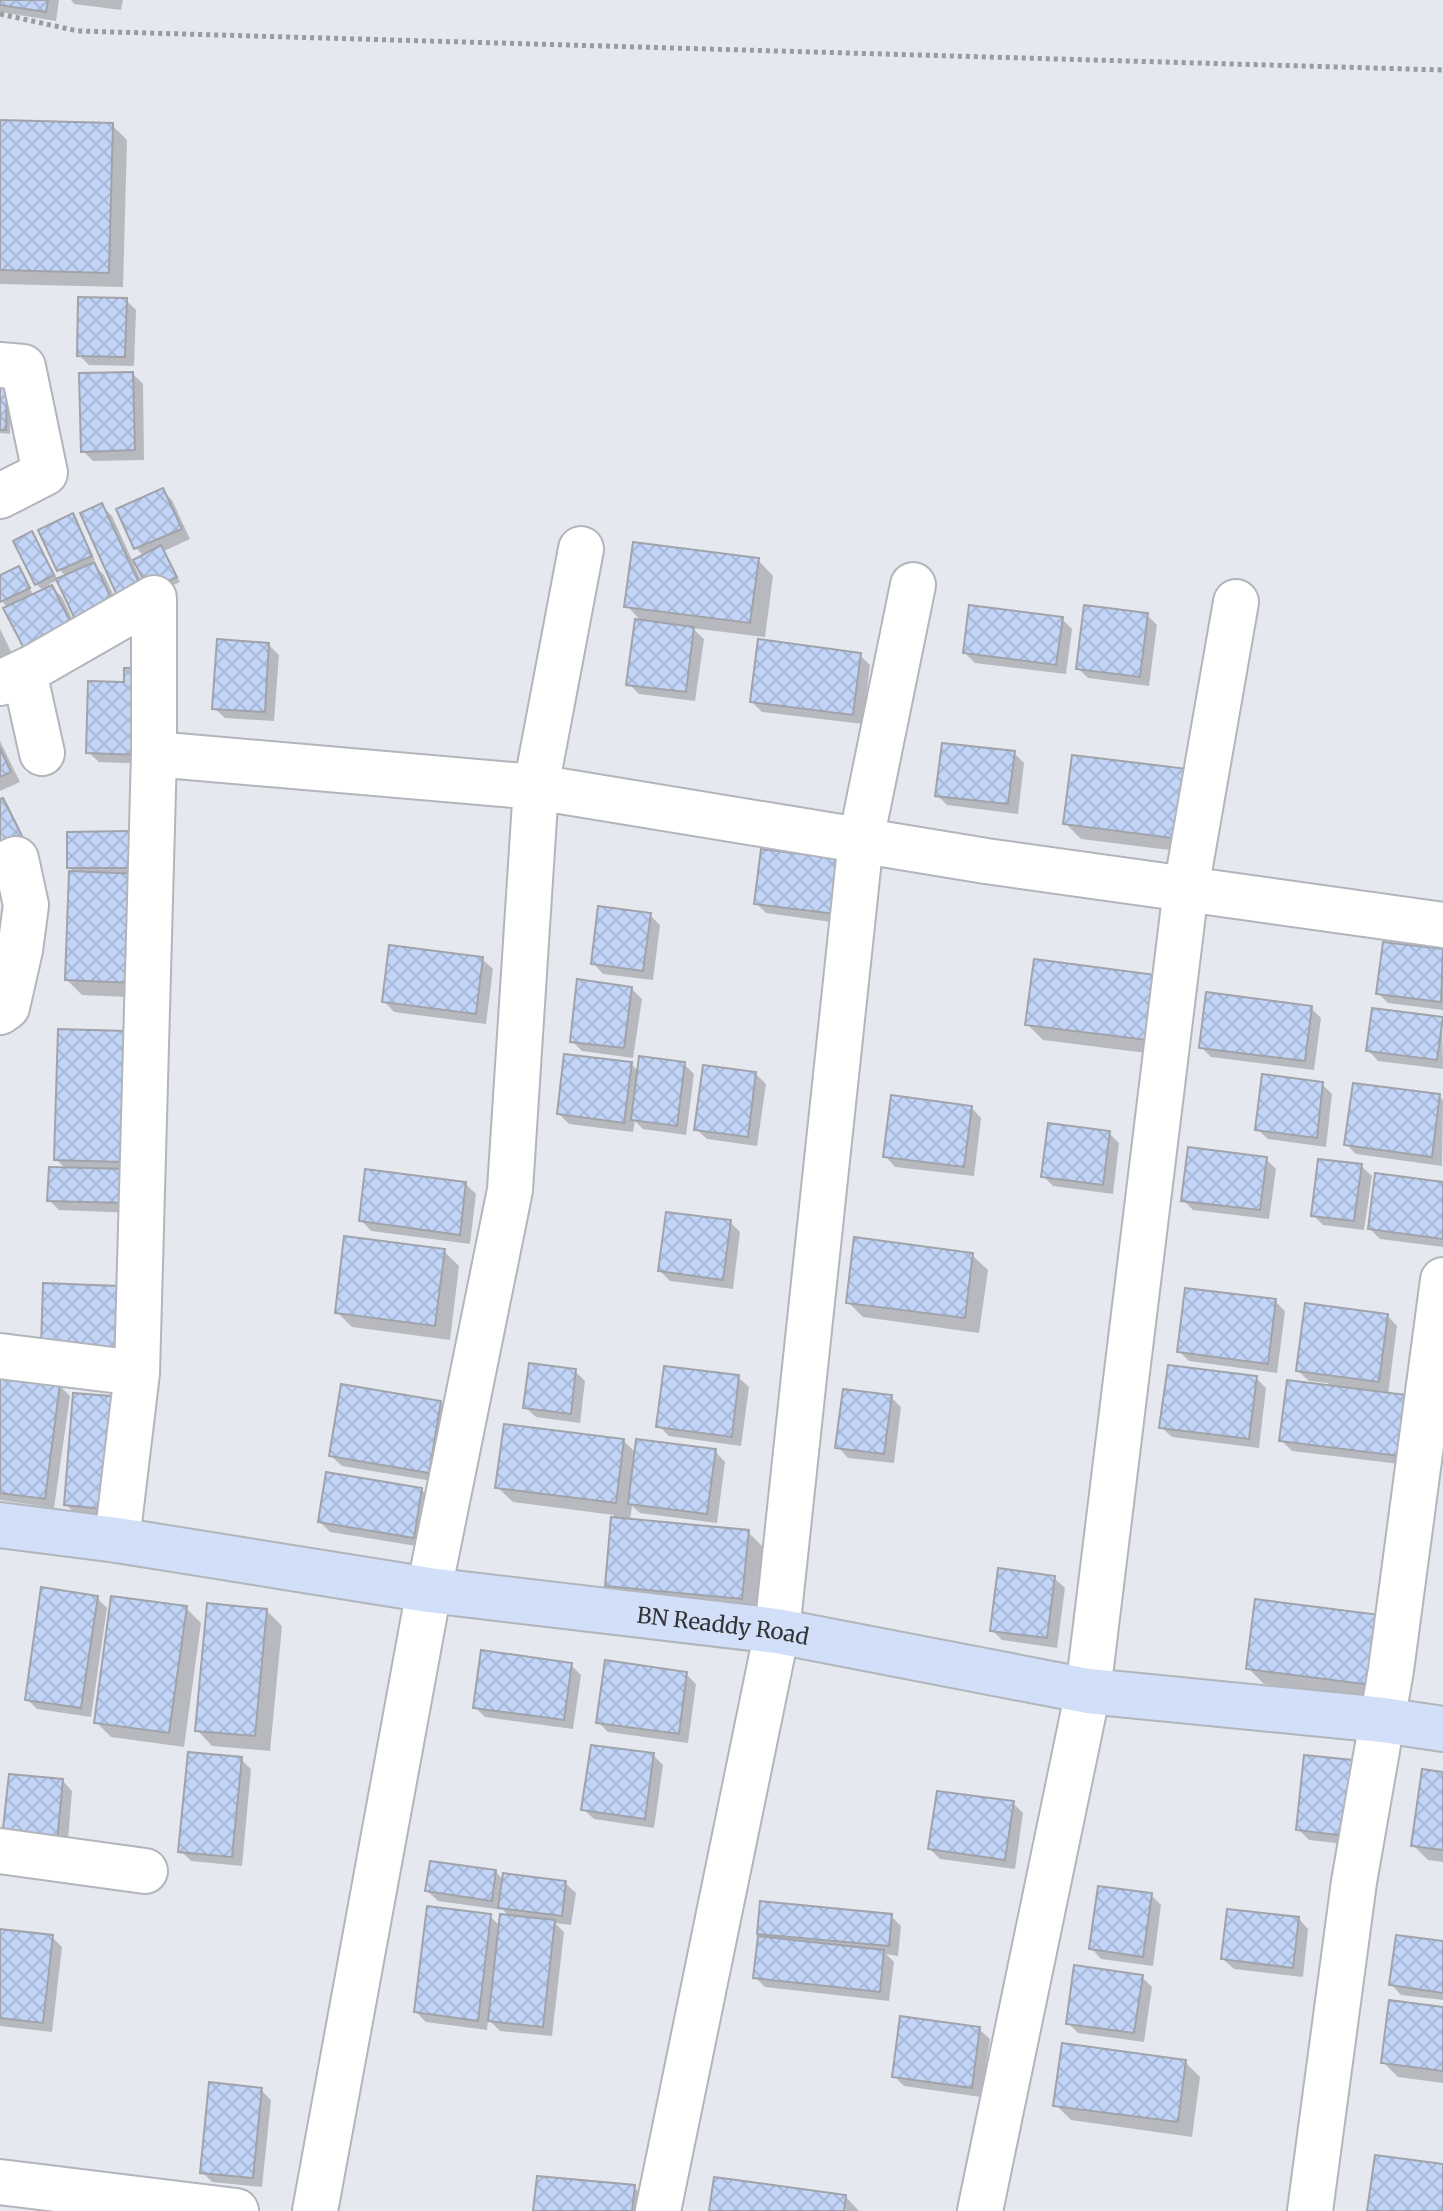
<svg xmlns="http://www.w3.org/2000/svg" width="1443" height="2211" viewBox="0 0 1443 2211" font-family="Merriweather,serif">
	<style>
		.shadow { fill: #0003 }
		.building { fill: url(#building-cross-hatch); stroke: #a0a3a9; stroke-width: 2 }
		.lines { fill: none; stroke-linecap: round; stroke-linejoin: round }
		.street-casing { stroke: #b2b5bb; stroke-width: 48 }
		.secondary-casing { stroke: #b2b5bb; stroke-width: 48 }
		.path { stroke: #989b9f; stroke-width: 5; stroke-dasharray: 4 4; stroke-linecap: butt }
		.street { stroke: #fff; stroke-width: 44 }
		.secondary { stroke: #d2dff8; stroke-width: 44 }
		.labels { text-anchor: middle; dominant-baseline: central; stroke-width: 8; stroke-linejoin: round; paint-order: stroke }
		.street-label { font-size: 22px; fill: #333436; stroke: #fff }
	</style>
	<defs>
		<pattern id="building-cross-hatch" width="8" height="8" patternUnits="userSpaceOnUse" patternTransform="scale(2)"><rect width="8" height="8" fill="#c2d4f8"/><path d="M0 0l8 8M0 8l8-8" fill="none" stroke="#a7b7d5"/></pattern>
	</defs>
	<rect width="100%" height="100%" fill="#e5e8ee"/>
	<path class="shadow" d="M0,0h59l-3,21 -56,-9z
		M71,0h52l-2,10 -47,-6z
		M0,122l112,3 15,15 -4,147 -123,-3z
		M126,300l10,10 -2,56 -45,-1 -10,-10z
		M133,374l10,10 1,76 -51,1 -10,-10z
		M0,386l11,5 -1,43 -10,-1z
		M162,490l10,10 18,39 -26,12 16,31 -25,12 -17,-30 -4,1 21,44 -20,9 -33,-112 10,10 21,46 11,-6 -8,-8 -18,-38z
		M72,516l23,44 -4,2 13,13 24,50 -69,-55z
		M32,534l26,46 -9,4 13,13 25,53 -79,-42 -8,-9v-21l19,-9 15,27 10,-5 -8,-7z
		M758,560l15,16 -8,61 -73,-9 12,11 -9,62 -56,-7 -10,-10 14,-61 -16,-17z
		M1147,615l10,10 -8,61 -61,-8 -10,-10z
		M1062,619l10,10 -6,45 -91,-11 -10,-10z
		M0,629l18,37 -18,9z
		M268,644l11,11 -5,66 -49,-3 -11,-10z
		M860,655l10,10 -7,59 -101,-12 -10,-10z
		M90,683l62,81 -53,-2 -11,-10z
		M0,741l20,41 -20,9z
		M1014,753l10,10 -6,51 -71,-9 -10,-10z
		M1195,772l6,82 -120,-15 -16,-16z
		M3,800l5,5 21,44 -29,-48z
		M128,833l10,10 11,155 -67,-3 -15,-15 8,-107 -6,-6z
		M763,851l83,73 -80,-11 -10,-10z
		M650,915l10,10 -7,55 -50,-6 -10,-11z
		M1384,944l59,7v59l-55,-7 -10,-10z
		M482,959l11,10 -7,55 -92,-12 -10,-11z
		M1155,977l7,78 -119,-15 -15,-15z
		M631,988l11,11 -9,59 -51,-7 -10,-10z
		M1311,1008l10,10 -7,52 -103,-13 -10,-10z
		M1442,1019l1,50 -65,-8 -10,-11z
		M141,1049l-6,164 -76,-3 -10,-10 17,-31 -10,-10z
		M631,1064l8,8 45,-8 10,10 -8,61 -43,-6 -8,-8 -2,11 -64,-8 -10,-10z
		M755,1073l11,11 -9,62 -50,-7 -11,-10z
		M1322,1084l10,10 -6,53 -58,-8 -11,-10z
		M1439,1096l4,4 -1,66 -86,-12 -10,-10z
		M971,1107l10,11 -7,58 -79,-9 -10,-11z
		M1109,1133l10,10 -6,51 -60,-8 -10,-10z
		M1266,1159l10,10 -7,50 -76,-9 -10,-10z
		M1361,1166l11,10 -8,54 -41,-5 -10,-10z
		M466,1184l10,10 -6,50 -99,-13 -10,-11z
		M1443,1184v63l-63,-8 -10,-10z
		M730,1222l10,10 -7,57 -63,-8 -10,-10z
		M444,1251l15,15 -9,74 -98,-13 -15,-15z
		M972,1255l16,15 -9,63 -116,-16 -15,-15z
		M1275,1301l10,10 -8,62 -88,-12 -10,-10z
		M1387,1315l10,11 -9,69 20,70 -116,-14 -10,-10 46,-54v-4l-19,-2 -11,-10z
		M575,1371l10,10 -5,42 -44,-6 -11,-10z
		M738,1377l11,10 -8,59 -72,-10 -10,-10z
		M1256,1378l10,10 -7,60 -87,-11 -11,-10z
		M0,1382l59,3 11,11 -16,112 -54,-8z
		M75,1395l49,124 -48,-4 -10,-11z
		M891,1397l10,10 -7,56 -46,-5 -10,-11z
		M440,1402l10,11 -12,69 -96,-16 -11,-10z
		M624,1441l12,12 79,-2 10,11 -8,61 -77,-10 -8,-7 -2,15 118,11 15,15 -6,66 -135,-12 -15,-16 7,-70 -101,-13 -16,-15z
		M421,1489l10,11 -8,47 -93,-15 -10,-10z
		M1054,1578l11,10 -8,60 -55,-8 -10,-10z
		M97,1598l10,10 -16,109 -54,-8 -10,-10z
		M1256,1601l138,99 -130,-16 -16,-16z
		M186,1608l15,15 -17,124 -73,-10 -15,-15z
		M266,1610l16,16 -12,125 -58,-5 -15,-16z
		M571,1665l10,10 -8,54 -88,-12 -10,-10z
		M686,1674l10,10 -8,59 -80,-11 -10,-10z
		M653,1755l10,10 -9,63 -60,-9 -11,-10z
		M1306,1757l57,89 -54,-6 -11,-11z
		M241,1759l10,10 -9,97 -51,-5 -10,-10z
		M1443,1774v88l-15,-2 -15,-15z
		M10,1776l52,4 10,11 -5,61z
		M1013,1803l10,10 -8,56 -75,-10 -10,-10z
		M496,1872l8,9 61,2 11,10 -5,32 -16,-2 9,9 -12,104 -52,-5 -12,-12 -1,11 -61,-8 -10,-10 74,-96 10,10 10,-9 -7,-7 -65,-9 -11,-10z
		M1151,1895l10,10 -8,61 -52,-7 -10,-11z
		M891,1916l10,10 -3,30 -12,-2 8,8 -5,39 -124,-14 -10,-10 10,-38 -6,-6z
		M1298,1918l10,11 -5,48 -69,-8 -11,-10z
		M0,1931l52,6 10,10 -10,85 -52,-6z
		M1443,1943v57l-42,-5 -10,-11z
		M1142,1977l10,10 -8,55 -66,-9 -10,-10z
		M1443,2009v74l-45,-6 -15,-15z
		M979,2029l11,10 -9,58 -77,-11 -10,-10z
		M1185,2062l15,15 -8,60 -121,-17 -15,-15z
		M261,2090l10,10 -9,87 -50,-5 -10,-10z
		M634,2187l10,10 -1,14h-108z
		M845,2196l14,15h-148z"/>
	<path class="building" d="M0,0h48l-2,12 -46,-7z
		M0,120l113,3 -4,150 -109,-3z
		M78,297l49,1 -2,59 -48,-1z
		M133,372l2,78 -54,2 -2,-79z
		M0,384h7l-1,46h-6z
		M163,488l19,41 -48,20 -18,-40z
		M102,503l44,95 -23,11 -43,-96z
		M73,513l19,43 -35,15 -19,-41z
		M32,531l22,44 -19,10 -22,-44z
		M633,542l126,16 -9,65 -126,-16z
		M161,545l16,32 -28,13 -16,-30z
		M94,562l25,53 -38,17 -25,-53z
		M19,566l11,22 -30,14v-27z
		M52,585l27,54 -48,23 -28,-54z
		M969,605l94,12 -7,48 -93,-12z
		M1084,605l64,8 -8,64 -64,-8z
		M635,619l59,8 -8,65 -60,-7z
		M217,639l52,4 -4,69 -53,-3z
		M758,639l103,14 -8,62 -103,-13z
		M124,668h21l-2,87 -57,-2 2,-72 36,1z
		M942,743l73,8 -7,53 -73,-8z
		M0,748l11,24 -11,5z
		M1072,755l124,15 -9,70 -124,-16z
		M3,798l23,46 -26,12v-57z
		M129,831l1,37h-63v-36z
		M761,849l82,10 -7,55 -82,-10z
		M69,871l70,3 -5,109 -69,-3z
		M598,906l53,7 -8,58 -52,-7z
		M1383,942l60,7 -2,53 -65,-8z
		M389,945l94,12 -7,57 -94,-12z
		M1034,959l122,16 -9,65 -122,-15z
		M577,979l55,8 -8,61 -54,-6z
		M1206,992l106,14 -7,55 -106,-13z
		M1372,1008l71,9 -6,43 -71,-9z
		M58,1029l68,2 -4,131 -68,-2z
		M564,1054l68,8 -8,61 -67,-9z
		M639,1056l46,6 -8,64 -46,-6z
		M703,1065l53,7 -8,65 -54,-7z
		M1262,1074l61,8 -6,56 -62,-8z
		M1353,1083l87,11 -8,63 -88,-12z
		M891,1095l81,11 -8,61 -81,-10z
		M1048,1123l62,8 -7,54 -62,-8z
		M1188,1147l79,10 -7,53 -79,-9z
		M1318,1159l44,5 -8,57 -43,-5z
		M49,1167l77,2v34l-79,-2z
		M365,1169l101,13 -6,53 -101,-14z
		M1375,1173l68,9v57l-75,-10z
		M666,1212l65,8 -8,60 -65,-9z
		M344,1236l101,13 -10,77 -100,-13z
		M854,1237l119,16 -8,65 -119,-15z
		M43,1283l76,3 -2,65 -76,-3z
		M1185,1288l91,11 -8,65 -91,-12z
		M1305,1303l83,11 -9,68 -83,-11z
		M529,1363l47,6 -5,45 -48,-6z
		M1168,1365l89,11 -8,63 -90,-11z
		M664,1366l75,9 -7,62 -76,-10z
		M0,1376l60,8 -15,115 -45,-6z
		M1287,1380l120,15 -8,61 -120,-15z
		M341,1384l100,17 -12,72 -100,-17z
		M843,1389l49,6 -8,59 -49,-6z
		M73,1393l51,4 -10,113 -50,-5z
		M504,1424l120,15 -8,64 -121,-15z
		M636,1439l80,10 -9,65 -79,-10z
		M326,1472l96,16 -8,50 -96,-16z
		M611,1517l138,13 -7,69 -137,-13z
		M998,1568l57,8 -8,62 -57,-7z
		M41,1587l57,9 -17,112 -56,-8z
		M111,1596l76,10 -18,127 -75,-10z
		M1255,1599l133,17 -9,70 -133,-17z
		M207,1603l60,6 -12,127 -60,-5z
		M481,1650l91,13 -8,57 -91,-12z
		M605,1660l82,12 -8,62 -83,-11z
		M591,1745l63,8 -9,66 -64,-9z
		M188,1752l54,5 -10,100 -54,-5z
		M1304,1755l58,6 -8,76 -58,-7z
		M1422,1769l21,3v78l-32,-4z
		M9,1774l54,5 -6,63 -55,-4z
		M937,1791l77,10 -9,59 -77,-11z
		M430,1861l66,9 -4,31 -67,-10z
		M503,1873l63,8 -4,35 -64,-8z
		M1098,1886l54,7 -9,64 -54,-8z
		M760,1901l132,13 -3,32 -132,-12z
		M427,1906l64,8 -13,107 -64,-9z
		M1227,1909l72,8 -6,51 -72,-9z
		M500,1914l55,6 -12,107 -55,-6z
		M0,1929l53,6 -10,88 -43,-5z
		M1396,1935l47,6v52l-54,-8z
		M758,1936l126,14 -4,42 -127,-14z
		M1074,1965l69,10 -9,58 -68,-9z
		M1389,2000l54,7v64l-62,-8z
		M900,2016l80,11 -8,61 -80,-11z
		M1062,2043l124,17 -8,62 -125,-16z
		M209,2082l53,6 -9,90 -53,-5z
		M1375,2155l68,9v47h-76z
		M537,2176l98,9 -3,26h-99z
		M714,2177l132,18 -2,16h-135z"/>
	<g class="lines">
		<defs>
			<path id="street" d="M0,365l23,2 22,106 -45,23
				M24,672l18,81
				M0,683l32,-15 122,-70v156l-17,619 -20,167
				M154,754l382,33 450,74 457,64
				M0,866l16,-7 10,46 -6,45 -13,57 -7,5
				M0,1356l137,17
				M0,1851l145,20
				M0,2182l236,29
				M315,2211l114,-621 81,-400 26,-403 45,-238
				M658,2211l119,-580 84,-791 52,-255
				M980,2211l108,-520 98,-802 50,-287
				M1310,2211l44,-329 37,-212 52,-390"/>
			<g id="secondary">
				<path id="s1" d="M0,1525l117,15 312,50 348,41 311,60 295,29 60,9"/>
			</g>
		</defs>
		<use href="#street" class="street-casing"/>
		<use href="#secondary" class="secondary-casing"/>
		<path class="path" d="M0,14l78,17 1365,39"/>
		<use href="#street" class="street"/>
		<use href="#secondary" class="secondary"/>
	</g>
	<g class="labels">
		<g class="street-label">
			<text stroke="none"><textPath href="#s1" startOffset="730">BN Readdy Road</textPath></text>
		</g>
	</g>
</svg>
